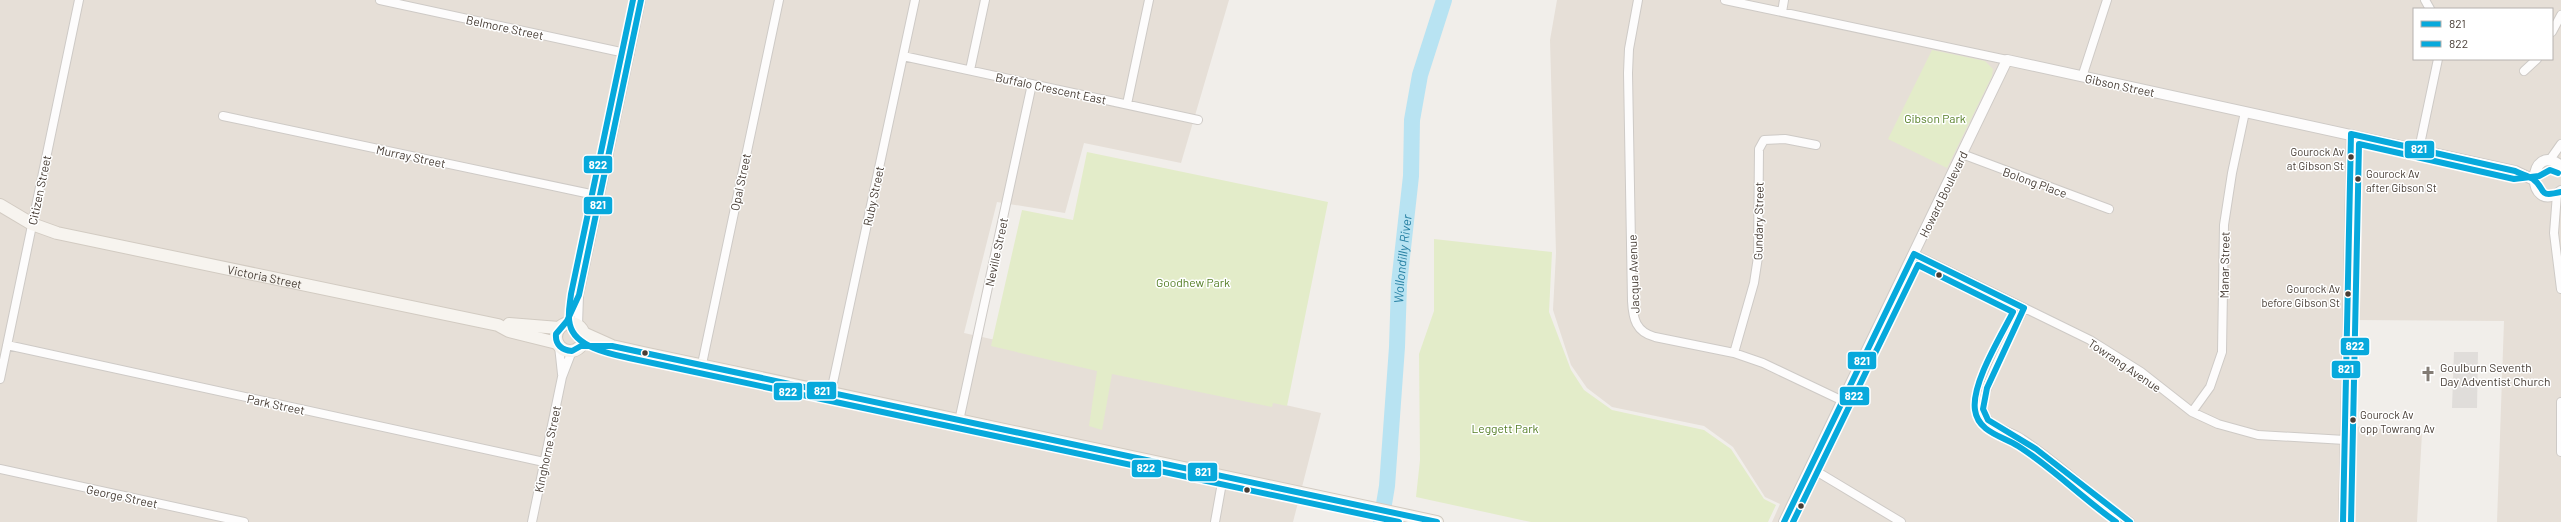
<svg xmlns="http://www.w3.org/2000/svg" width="2561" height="522" viewBox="0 0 2561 522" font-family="Barlow,sans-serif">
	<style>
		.residential { fill: #e6dfd7; fill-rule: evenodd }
		.green { fill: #e3ecc9 }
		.parking { fill: #e0ddda }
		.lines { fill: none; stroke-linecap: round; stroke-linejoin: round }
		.river { stroke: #b8e3f2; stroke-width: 16 }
		.minor-casing { stroke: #cecac6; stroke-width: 10 }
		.tertiary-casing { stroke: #cecac6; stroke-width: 12 }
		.secondary-casing { stroke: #d2cbc2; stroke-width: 14 }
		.minor { stroke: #fdfcfc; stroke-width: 8 }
		.tertiary { stroke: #fdfcfc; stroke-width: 10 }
		.secondary { stroke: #f7f4ef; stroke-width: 12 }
		.bus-1-casing { stroke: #fff; stroke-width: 9 }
		.bus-2-casing { stroke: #fff; stroke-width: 9 }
		.bus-1 { stroke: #07a9dc; stroke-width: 6 }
		.bus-2 { stroke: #07a9dc; stroke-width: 6 }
		.bus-dot { fill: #483e36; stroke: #fff; stroke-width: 1.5 }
		.labels { text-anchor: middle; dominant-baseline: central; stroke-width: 3; stroke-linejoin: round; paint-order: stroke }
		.bus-label { font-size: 11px; fill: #483e36; stroke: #fff; text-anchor: end }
		.street-label { font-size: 12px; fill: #483e36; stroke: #fff }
		.park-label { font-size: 12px; fill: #547e25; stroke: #fff }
		.poi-label { font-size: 12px; fill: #483e36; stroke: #fff; text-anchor: start }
		.water-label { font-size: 13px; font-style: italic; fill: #257fa2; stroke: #fff }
		.line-badge { stroke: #fff; stroke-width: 1.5 }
		.badge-label { font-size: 11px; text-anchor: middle; font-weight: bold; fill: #fff }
	</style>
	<rect width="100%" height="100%" fill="#f1eeea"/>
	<path class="residential" d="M0,0h1229l-48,163 -97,-20 -19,70 -68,-11 -33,131 357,80 -28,109h-1293z
		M1557,0h1004v522h-64l7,-201 -150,-1 -2,106 70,7 -5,89h-645l8,-18 -15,-7 -32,-50 -29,-21 -92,-19 -25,-19 -16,-23 -18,-55 3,-57 -6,-213zM2414,9h138v50h-138z"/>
	<path class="green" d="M1932,50l53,11 8,8 -1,7 -45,92 -59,-29z
		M1087,152l241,50 -41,204 -14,-3 -1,4 -160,-33 -10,56 -13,-4 8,-55 -106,-25 31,-136 51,10z
		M1434,239l118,13 -3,60 22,58 13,20 28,20 92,20 27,19 33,50 12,6 -8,17h-237l-115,-25 4,-37 -1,-106 15,-43z"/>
	<path class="parking" d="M2454,352h24l-1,56h-25z"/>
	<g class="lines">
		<path class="river" id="s1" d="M1381,522l6,-36 10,-139 2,-63 12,-108 1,-56 8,-45 24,-75"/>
		<defs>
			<path id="minor" d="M380,0l250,54
				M1638,0l-9,49 -1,24 4,228c1,18 4,31 23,36l79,16 29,10 80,38
				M1725,0l282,60
				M2425,0l5,9
				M1782,12l2,-12
				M2552,32l9,-17
				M903,56l295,64
				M970,70l15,-70
				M2524,71l13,-12
				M2082,77l25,-77
				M1127,104l22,-104
				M223,116l377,80
				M2419,149l19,-90
				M1962,154l147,55
				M2549,161l12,-17
				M2557,194l-3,39 7,56
				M1914,254l176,86 51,32 51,40 26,12 40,11 87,5
				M2024,308c-9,19 -44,83 -41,101 3,19 25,20 39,30 38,25 70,57 108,83
				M567,323l10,-24
				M578,325l1,-30 62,-295
				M7,345l537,117
				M559,346l3,28
				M1734,353l20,-70 4,-26 1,-108 5,-9 21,-1 31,6
				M702,364l77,-364
				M0,379l79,-379
				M831,392l84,-392
				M2561,402v50
				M2192,412l18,-25 12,-35 2,-127 8,-52 13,-61
				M959,421l73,-337
				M1811,468l90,54
				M0,469l244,53
				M532,522l30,-145 10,-26
				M1215,522l8,-45
				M2343,522l8,-388"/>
			<path id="tertiary" d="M2561,166c-34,-27 -36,51 0,25
				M1784,522l223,-462 508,111 19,9"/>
			<g id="secondary">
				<path id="s2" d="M0,205l32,19 25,9 441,92 11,6 48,12"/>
				<circle cx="570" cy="337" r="14"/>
				<path d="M509,324l50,4"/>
				<path d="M583,333l29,13 36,8 789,168"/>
			</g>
		</defs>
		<use href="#minor" class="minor-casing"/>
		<use href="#tertiary" class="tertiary-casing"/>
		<use href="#secondary" class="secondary-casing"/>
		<use href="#minor" class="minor"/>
		<use href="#tertiary" class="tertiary"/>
		<use href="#secondary" class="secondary"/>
		<defs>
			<path id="bus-1" d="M641,0l-62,295 -12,26 -11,13c-1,11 6,16 16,17l9,-5h31l825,176
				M1784,522l130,-268 110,54 -37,80 -4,21 5,11 48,29 94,73
				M2343,522l8,-388 164,37c6,3 13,5 18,8 14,10 3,19 28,13"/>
			<path id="bus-2" d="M633,0l-62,294c-1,10 -4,21 -1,31 5,22 40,29 59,33l770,164
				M1793,522l125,-257 95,47c-12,24 -42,72 -38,98 3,22 27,26 43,36 35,22 64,52 98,76
				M2351,522l8,-378 155,35 25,-3 11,-6 8,3"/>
		</defs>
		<use href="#bus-1" class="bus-1-casing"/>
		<use href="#bus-2" class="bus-2-casing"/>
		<use href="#bus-1" class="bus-1"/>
		<use href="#bus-2" class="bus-2"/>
	</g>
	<defs>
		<symbol id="church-bare" viewBox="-9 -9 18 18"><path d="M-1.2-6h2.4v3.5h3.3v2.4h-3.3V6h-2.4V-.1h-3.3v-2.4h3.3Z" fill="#837c75" stroke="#fff" stroke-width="2.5" paint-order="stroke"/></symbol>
	</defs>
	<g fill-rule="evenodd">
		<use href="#church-bare" x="2417" y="363" width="22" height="22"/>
	</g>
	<g class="bus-dot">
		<circle cx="2351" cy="157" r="3.5"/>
		<circle cx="2358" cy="179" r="3.5"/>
		<circle cx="1939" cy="275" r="3.5"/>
		<circle cx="2348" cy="294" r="3.5"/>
		<circle cx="645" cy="353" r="3.5"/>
		<circle cx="2353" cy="420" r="3.5"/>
		<circle cx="1247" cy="490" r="3.5"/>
		<circle cx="1801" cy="506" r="3.5"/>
	</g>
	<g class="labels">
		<g class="bus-label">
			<text x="2344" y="151">Gourock Av<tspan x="2344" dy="14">at Gibson St</tspan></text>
			<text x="2366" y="173" text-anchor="start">Gourock Av<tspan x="2366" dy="14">after Gibson St</tspan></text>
			<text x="2340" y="288">Gourock Av<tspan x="2340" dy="14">before Gibson St</tspan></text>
			<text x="2360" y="414" text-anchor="start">Gourock Av<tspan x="2360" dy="14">opp Towrang Av</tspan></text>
		</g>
		<g class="street-label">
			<text transform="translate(505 27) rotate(12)">Belmore Street</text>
			<text transform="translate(2120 85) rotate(12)">Gibson Street</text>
			<text transform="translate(1051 88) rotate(12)">Buffalo Crescent East</text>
			<text transform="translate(411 156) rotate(12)">Murray Street</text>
			<text transform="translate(740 182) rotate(-78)">Opal Street</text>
			<text transform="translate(2035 182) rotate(20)">Bolong Place</text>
			<text transform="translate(39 190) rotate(-78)">Citizen Street</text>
			<text transform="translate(1943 194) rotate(-64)">Howard Boulevard</text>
			<text transform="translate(873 196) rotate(-78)">Ruby Street</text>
			<text transform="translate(1758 221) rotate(-89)">Gundary Street</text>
			<text transform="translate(996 252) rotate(-78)">Neville Street</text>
			<text transform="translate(2224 265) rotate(-89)">Manar Street</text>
			<text transform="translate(1633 274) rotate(-92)">Jacqua Avenue</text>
			<text stroke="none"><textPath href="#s2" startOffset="276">Victoria Street</textPath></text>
			<text transform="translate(2125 365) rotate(34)">Towrang Avenue</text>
			<text transform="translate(276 404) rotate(12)">Park Street</text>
			<text transform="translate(547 449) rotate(-78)">Kinghorne Street</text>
			<text transform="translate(122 496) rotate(12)">George Street</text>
		</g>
		<g class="park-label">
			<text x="1935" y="118">Gibson Park</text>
			<text x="1193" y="282">Goodhew Park</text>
			<text x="1505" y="428">Leggett Park</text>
		</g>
		<g class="poi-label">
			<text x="2440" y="367">Goulburn Seventh<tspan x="2440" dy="14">Day Adventist Church</tspan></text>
		</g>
		<g class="water-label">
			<text stroke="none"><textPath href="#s1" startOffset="264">Wollondilly River</textPath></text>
		</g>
	</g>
	<g class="line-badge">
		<rect x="2404" y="140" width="31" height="19" rx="4" fill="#07a9dc"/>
		<rect x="583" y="155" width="30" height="19" rx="4" fill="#07a9dc"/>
		<rect x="583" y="196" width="30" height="19" rx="4" fill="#07a9dc"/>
		<rect x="2340" y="337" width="30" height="19" rx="4" fill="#07a9dc"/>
		<rect x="1847" y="351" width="30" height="19" rx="4" fill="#07a9dc"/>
		<rect x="2331" y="360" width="30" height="19" rx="4" fill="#07a9dc"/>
		<rect x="806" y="381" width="31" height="19" rx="4" fill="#07a9dc"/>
		<rect x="773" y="382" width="30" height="19" rx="4" fill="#07a9dc"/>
		<rect x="1839" y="386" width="31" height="20" rx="4" fill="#07a9dc"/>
		<rect x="1131" y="459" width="31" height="19" rx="4" fill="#07a9dc"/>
		<rect x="1187" y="462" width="31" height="20" rx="4" fill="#07a9dc"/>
	</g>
	<g class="badge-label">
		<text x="2419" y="153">821</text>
		<text x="598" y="169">822</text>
		<text x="598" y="209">821</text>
		<text x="2355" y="350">822</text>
		<text x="1862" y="365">821</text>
		<text x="2346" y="373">821</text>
		<text x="822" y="395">821</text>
		<text x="788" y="396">822</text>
		<text x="1854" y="400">822</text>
		<text x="1146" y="472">822</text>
		<text x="1203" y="476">821</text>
	</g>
	<rect x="2413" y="8" width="140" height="52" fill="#ffffff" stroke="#b6b2af"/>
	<rect x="2421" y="21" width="20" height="6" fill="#07a9dc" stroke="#b6b2af"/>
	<text x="2449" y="28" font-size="12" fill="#483e36">821</text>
	<rect x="2421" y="41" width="20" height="6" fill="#07a9dc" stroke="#b6b2af"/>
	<text x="2449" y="48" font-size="12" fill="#483e36">822</text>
</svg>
